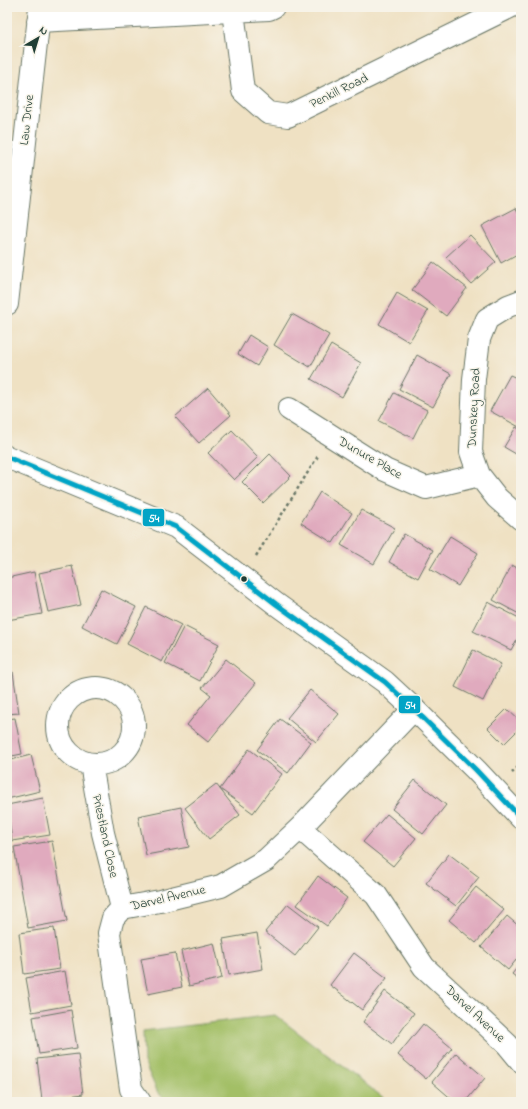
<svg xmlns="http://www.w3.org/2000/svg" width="528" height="1109" viewBox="0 0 528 1109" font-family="'Indie Flower',sans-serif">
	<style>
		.green { fill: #a3bf66; stroke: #617e4d }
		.building { fill: #e0aabe }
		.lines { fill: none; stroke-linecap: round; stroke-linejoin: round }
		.minor-casing { stroke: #687666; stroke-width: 24 }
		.tertiary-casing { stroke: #687666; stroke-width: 24 }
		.path { stroke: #687666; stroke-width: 2.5; stroke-dasharray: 3 3; stroke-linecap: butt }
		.minor { stroke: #fff; stroke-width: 22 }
		.tertiary { stroke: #fff; stroke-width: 22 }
		.bus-1-casing { stroke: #f7f3e8; stroke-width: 8 }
		.bus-1 { stroke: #02a4c6; stroke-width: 5 }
		.bus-dot { fill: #1f3d34; stroke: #f7f3e8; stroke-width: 1.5 }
		.labels { text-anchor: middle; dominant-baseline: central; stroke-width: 3; stroke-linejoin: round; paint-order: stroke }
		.street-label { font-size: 13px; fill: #1f3d34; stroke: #f7f3e8 }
		.line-badge { stroke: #f7f3e8; stroke-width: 1.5 }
		.badge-label { font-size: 11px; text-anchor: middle; font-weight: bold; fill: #fff }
	</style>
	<rect width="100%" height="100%" fill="#f7f3e8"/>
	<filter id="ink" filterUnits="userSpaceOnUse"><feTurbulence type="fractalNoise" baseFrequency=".025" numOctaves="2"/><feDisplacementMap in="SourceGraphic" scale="8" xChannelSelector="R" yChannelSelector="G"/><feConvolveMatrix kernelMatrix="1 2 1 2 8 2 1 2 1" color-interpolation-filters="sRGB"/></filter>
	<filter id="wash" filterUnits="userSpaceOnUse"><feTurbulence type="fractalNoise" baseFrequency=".012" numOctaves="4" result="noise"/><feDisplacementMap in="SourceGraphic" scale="16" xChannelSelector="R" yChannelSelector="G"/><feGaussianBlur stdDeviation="0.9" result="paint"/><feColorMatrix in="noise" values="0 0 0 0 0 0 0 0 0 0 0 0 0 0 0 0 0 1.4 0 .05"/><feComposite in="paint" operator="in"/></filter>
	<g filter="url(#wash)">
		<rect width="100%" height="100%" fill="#efe1c3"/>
		<path class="green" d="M275,1015l114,87h-221l-10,-9 -14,-31 -1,-31z"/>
		<g id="blocks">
			<path class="building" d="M516,208l5,10v34l-20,11 -19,-37z
				M470,235l26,27 -25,22 -25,-27z
				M433,262l34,26 -21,28 -34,-26z
				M397,293l31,18 -19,31 -30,-18z
				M292,314l37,21 -19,32 -36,-22z
				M249,335l19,12 -11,19 -19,-12z
				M331,345l30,18 -19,34 -31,-18z
				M417,355l34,19 -18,33 -34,-18z
				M510,375l11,5v48l-31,-17z
				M208,388l23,27 -32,28 -24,-26z
				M394,393l33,17 -14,28 -34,-17z
				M516,427l5,3v27l-17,-10z
				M232,430l26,27 -24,23 -26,-27z
				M270,454l21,22 -28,27 -21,-21z
				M320,492l32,21 -19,30 -32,-20z
				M361,510l34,18 -21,36 -33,-19z
				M404,534l29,16 -15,28 -29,-16z
				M450,536l28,17 -20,33 -28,-17z
				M512,565l9,5v45l-28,-15z
				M72,566l9,39 -33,7 -9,-39z
				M34,572l8,42 -35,6v-42z
				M101,589l35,18 -19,37 -35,-18z
				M488,602l33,17v13l-10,18 -38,-19z
				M146,607l35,18 -19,37 -35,-18z
				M184,626l35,18 -19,37 -35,-18z
				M473,650l28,14 -18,37 -28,-14z
				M226,659l30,24 -48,59 -21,-17 24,-30 -9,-7z
				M7,672h6l6,41 -12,1z
				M310,690l29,24 -23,28 -29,-24z
				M507,709l14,13v5l-17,17 -16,-16z
				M15,718l7,36 -15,3v-38z
				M280,719l31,23 -23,31 -31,-23z
				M249,749l33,25 -29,39 -33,-24z
				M31,755l9,36 -33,8v-38z
				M415,780l31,25 -23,29 -31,-25z
				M216,784l24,31 -31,24 -24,-31z
				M43,798l7,37 -38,6 -5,-36z
				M181,807l8,40 -43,8 -8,-39z
				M387,814l29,24 -23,28 -30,-24z
				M52,841l15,80 -39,7 -14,-81z
				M449,854l30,23 -23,29 -30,-23z
				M318,876l29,22 -20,28 -30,-21z
				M476,887l28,23 -28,33 -27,-23z
				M288,904l30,23 -23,29 -30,-24z
				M507,916l14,12v26l-13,16 -27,-23z
				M54,928l6,41 -36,5 -5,-41z
				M257,933l6,36 -34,6 -6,-36z
				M214,943l8,35 -33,8 -8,-35z
				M175,953l7,34 -34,7 -7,-35z
				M354,953l33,25 -25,32 -32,-25z
				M521,963v18l-9,-7z
				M65,971l6,34 -39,7 -6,-34z
				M385,991l29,22 -22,31 -29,-22z
				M71,1010l6,38 -38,6 -6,-37z
				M423,1024l29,24 -26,31 -28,-24z
				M456,1053l29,25 -20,24h-10l-23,-20z
				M78,1054l5,40 -41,6 -5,-41z"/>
		</g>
	</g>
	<g filter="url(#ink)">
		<use href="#blocks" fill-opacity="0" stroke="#687666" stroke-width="1"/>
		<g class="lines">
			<defs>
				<path id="minor" d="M233,11l10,80 25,22 20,3 222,-109
					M38,21l231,-12 4,-2
					M521,301l-13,5 -21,13 -8,20 -5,40 -3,73 8,23 18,23 24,21
					M7,304l33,-297
					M289,409l96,61 41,18 53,-13
					M58 726a38 38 0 1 1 76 0a38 38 0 1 1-76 0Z
					M91,764l12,69 19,75
					M300,828l76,67 48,72 83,77 14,17
					M140,1102l-9,-13 -22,-156 4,-15 9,-10 38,-7 61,-15 45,-26 34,-32 114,-119"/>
				<path id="tertiary" d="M7,457l169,70 100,77 109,78 29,27 62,61 45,48"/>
			</defs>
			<use href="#minor" class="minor-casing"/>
			<use href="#tertiary" class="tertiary-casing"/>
			<path class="path" d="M256,556l62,-100
				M512,773l9,-9"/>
			<use href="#minor" class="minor"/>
			<use href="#tertiary" class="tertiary"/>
			<defs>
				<path id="bus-1" d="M7,457l169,70 100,77 109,78 29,27 62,61 45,48"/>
			</defs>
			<use href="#bus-1" class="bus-1-casing"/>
			<use href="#bus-1" class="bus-1"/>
		</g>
	</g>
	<circle class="bus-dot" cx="244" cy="579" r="3.5"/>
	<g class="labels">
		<g class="street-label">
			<text transform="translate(339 91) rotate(-26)">Penkill Road</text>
			<text transform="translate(27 120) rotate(-84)">Law Drive</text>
			<text transform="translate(474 408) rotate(-87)">Dunskey Road</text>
			<text transform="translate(370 458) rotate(30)">Dunure Place</text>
			<text transform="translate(105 836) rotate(78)">Priestland Close</text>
			<text transform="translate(168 898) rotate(-13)">Darvel Avenue</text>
			<text transform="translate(475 1014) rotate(43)">Darvel Avenue</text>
		</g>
	</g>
	<g class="line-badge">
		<rect x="142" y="508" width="23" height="19" rx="4" fill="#02a4c6"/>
		<rect x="398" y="695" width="23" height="19" rx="4" fill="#02a4c6"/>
	</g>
	<g class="badge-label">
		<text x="154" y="522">54</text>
		<text x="410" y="709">54</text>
	</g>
	<rect width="528" height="1109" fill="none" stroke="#f7f3e8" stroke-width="24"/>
	<g transform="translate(38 38) rotate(38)" stroke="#f7f3e8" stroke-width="3" paint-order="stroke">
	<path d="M0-3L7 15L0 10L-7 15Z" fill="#1f3d34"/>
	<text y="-6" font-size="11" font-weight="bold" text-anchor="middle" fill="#1f3d34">N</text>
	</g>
</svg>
